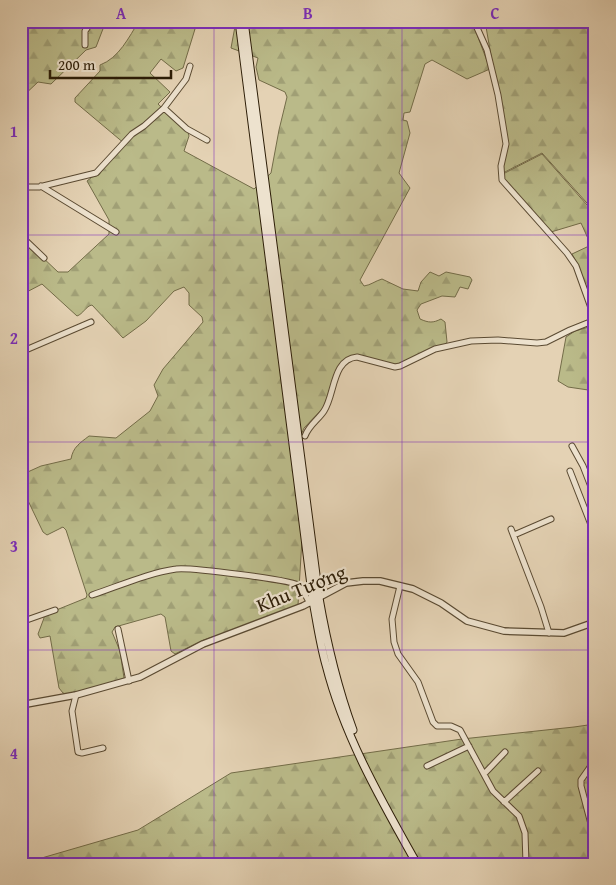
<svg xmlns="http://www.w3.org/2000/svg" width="616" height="885" viewBox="0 0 616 885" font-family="'Gentium Book Plus',serif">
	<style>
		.forest { fill: url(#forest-firs); stroke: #736c48 }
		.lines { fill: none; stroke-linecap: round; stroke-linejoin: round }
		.minor-casing { stroke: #5a4a32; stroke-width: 7 }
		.tertiary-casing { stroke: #5a4a32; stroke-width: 8 }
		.secondary-casing { stroke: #2c1d07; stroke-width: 9 }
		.minor { stroke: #ede2ce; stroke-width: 5 }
		.tertiary { stroke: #ede2ce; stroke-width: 5.5 }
		.secondary { stroke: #ede2ce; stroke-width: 7 }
		.grid { fill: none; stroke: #7b2cbf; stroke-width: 1; stroke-opacity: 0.55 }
		.labels { text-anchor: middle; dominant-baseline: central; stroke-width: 4.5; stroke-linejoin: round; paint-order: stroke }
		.street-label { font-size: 20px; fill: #2c1d07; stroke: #ede2ce }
		.neatline { fill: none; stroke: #7b2cbf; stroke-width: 2 }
		.grid-label { font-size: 16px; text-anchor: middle; font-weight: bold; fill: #7b2cbf }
	</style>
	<defs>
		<pattern id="forest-firs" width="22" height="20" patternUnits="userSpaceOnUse" patternTransform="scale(1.25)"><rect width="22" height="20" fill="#baba89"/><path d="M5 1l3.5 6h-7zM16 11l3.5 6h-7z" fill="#a09f75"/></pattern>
	</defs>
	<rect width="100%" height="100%" fill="#e4d2b4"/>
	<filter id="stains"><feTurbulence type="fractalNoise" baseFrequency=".004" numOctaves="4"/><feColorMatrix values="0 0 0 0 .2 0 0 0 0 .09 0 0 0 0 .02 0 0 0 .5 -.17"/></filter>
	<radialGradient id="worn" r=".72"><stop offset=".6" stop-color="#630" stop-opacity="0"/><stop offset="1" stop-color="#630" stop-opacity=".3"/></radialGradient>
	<path class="forest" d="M21,21h85l-10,26 -10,3 -35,34 -13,-2 -17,16z
		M139,21h39l17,8 -12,39 -7,3 -15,-12 -11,14 20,19 -12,12 30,28 1,4 -5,15 70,38 17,-16 8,-43 8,-33 -2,-5 -26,-12 -3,-13 2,-9 -27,-10 5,-27h236l18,48 -23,10 -35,-19 -7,4 -15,48 -6,1 -1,7 4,1 3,12 -11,40 11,15 -50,92 4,6c7,-1 11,-5 18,-7l21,10 15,2 3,-9 9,-10 9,4 7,-4 24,5 2,3 -4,9 -8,-2 -5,10 -13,-1 -21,8 -4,6 3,9c9,4 13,4 21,0l4,3 2,20 -1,2 -42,20 -9,2 -39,-11 -14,6 -8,14 -10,32 -20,21 -3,7 3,71 -6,99 -5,4 -92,32 -26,13 -4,-3 -6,-34 -4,-3 -46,13 -3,5 8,19 4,27 -4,4 -54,12 -3,-1 -4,-5 -9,-52 -10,2 -2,-4 6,-16v-3l42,-17 1,-3 -21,-65 -3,-3 -16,8 -4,-3 -22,-46v-11l20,-9 30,-7c2,-12 9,-16 18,-23l27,2 34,-27 8,-15 -4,-11 9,-16 40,-47 -1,-5 -13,-12v-12l-5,-6 -10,4 -28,30 -23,17 -31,-33c-6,1 -9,9 -15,11l-35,-32 -21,11v-58l37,35h10l41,-38v-14l-22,-39 5,-4 7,-2 4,-6 22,-25 -50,-42v-4l25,-27v-6c19,-7 29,-28 39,-44z
		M485,21h110v191l-53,-59 -41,21 4,-37z
		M542,154l53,60v96c-11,-17 -12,-37 -23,-56l17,-8 1,-3 -9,-20 -30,9 -48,-55v-3z
		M589,327h6v64l-27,-4 -10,-6 8,-44 9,-6z
		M595,724v140h-574l117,-34 93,-57 231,-34 112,-12z"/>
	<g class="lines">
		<defs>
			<path id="minor" d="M474,21l13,29 11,45 8,49 -5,22 1,14 65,73 9,13 19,53
				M85,45v-14l7,-10
				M164,108l23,21 20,11
				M41,186l75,46
				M21,187h18l57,-14 36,-39 12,-8 20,-18 22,-29 4,-13
				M21,236l23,22
				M21,352l70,-30
				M305,436c4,-11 13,-16 19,-25 11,-16 8,-52 33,-54l38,10 5,-1 35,-17 36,-8 27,-1 39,3 9,-1 24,-12 25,-10
				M572,446l11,20 12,31
				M570,471l25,64
				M511,529l30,78 8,26
				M514,535l37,-16
				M400,586l-8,33 2,23 4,12 20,28 15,40 4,4h14l9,4 33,61 26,25 6,17 1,31
				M92,595c27,-9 56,-22 84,-26 12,-2 118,11 124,17 4,4 6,12 10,17
				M21,622l34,-12
				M118,629l11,52
				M76,695l-4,16 6,41 4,1 21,-5
				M595,760l-14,20v6l14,53
				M427,766l42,-20
				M484,774l21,-22
				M504,802l34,-31"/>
			<path id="tertiary" d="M21,705l55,-10 64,-18 63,-33 100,-38 43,-23 17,-2h17l33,8 28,14 26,18 37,10 60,2 31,-11"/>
			<path id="secondary" d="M239,21l74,580c4,21 7,43 13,64 18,71 55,135 91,199
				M244,21l75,577c8,46 18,88 34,132"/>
		</defs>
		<use href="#minor" class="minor-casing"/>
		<use href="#tertiary" class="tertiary-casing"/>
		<use href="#secondary" class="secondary-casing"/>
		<use href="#minor" class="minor"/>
		<use href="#tertiary" class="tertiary"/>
		<use href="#secondary" class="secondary"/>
	</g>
	<path class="grid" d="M214,21v843M402,21v843M21,235h574M21,442h574M21,650h574"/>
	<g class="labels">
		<g class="street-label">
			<text transform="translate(301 588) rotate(-22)">Khu Tượng</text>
		</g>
	</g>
	<rect width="616" height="885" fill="none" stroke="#e4d2b4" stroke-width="55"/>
	<path d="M50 70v8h121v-8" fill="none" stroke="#2c1d07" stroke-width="2.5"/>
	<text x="58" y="70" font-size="15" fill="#2c1d07" stroke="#ede2ce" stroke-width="4" paint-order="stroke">200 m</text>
	<rect x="28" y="28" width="560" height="830" class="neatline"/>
	<g class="grid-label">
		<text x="121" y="19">A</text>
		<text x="308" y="19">B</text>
		<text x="495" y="19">C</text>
		<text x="14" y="137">1</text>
		<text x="14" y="344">2</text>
		<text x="14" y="552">3</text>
		<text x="14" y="759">4</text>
	</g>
	<rect width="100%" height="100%" filter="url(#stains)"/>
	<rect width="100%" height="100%" fill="url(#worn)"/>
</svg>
